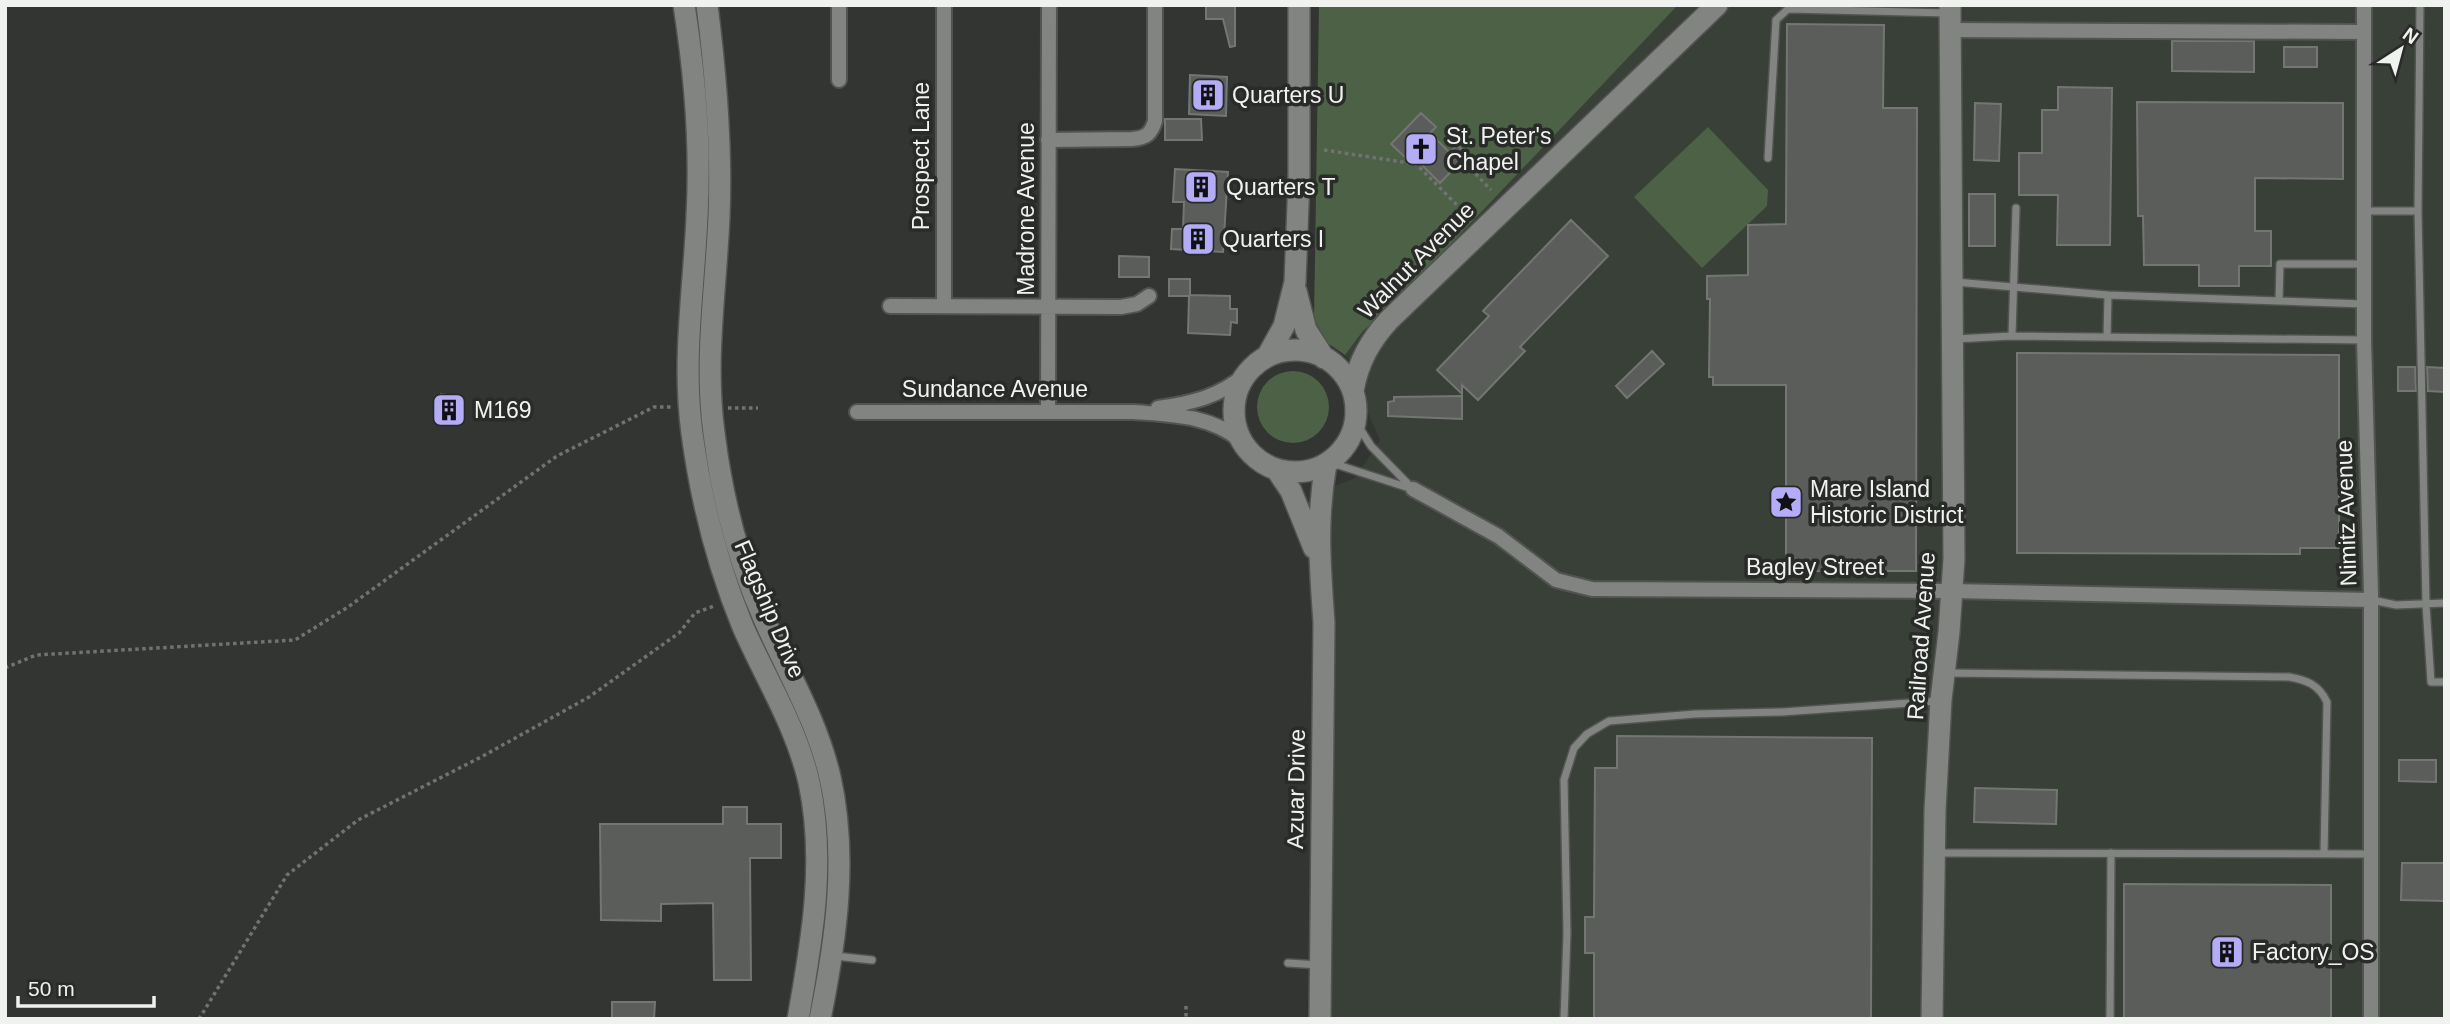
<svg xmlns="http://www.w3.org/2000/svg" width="2450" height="1024" viewBox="0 0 2450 1024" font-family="Arial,sans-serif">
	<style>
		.built { fill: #394037 }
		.green { fill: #4c6145 }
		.building { fill: #5a5d59; stroke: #737672; stroke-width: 2 }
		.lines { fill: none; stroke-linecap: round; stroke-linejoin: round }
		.lane-casing { stroke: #525451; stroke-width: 10 }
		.street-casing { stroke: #525451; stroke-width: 18 }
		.secondary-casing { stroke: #525451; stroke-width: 24 }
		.path { stroke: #717370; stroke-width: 3.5; stroke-dasharray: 3.5 3.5; stroke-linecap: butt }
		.lane { stroke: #818480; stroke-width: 7 }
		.street { stroke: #818480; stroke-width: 14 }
		.secondary { stroke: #818480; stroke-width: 21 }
		.labels { text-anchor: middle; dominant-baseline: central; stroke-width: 7; stroke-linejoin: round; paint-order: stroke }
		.poi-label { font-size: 23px; fill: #f0f2f0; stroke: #282b27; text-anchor: start }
		.street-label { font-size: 23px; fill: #f0f2f0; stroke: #282b27 }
	</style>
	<rect width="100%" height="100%" fill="#323531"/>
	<path class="built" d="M1678,5h767v1014h-1125l-2,-459 -7,-64 44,-18 25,-38 -13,-29 -1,-34 -21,-22 18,-24 31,-27z"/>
	<path class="green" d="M1319,5h359l-284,299 -31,27 -18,24 -19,-13 -12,-23z
		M1708,127l60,63 -1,16 -65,62 -68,-71z
		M1257 407a36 36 0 1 1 72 0a36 36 0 1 1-72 0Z"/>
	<path class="building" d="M1206,5h29v41l-5,1 -7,-28h-17z
		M1787,24l97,1 -1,83h34l-1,463h-130v-186h-73v-8h-4l1,-78h-3v-23l41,-1v-50l38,-1z
		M2172,41h82v31l-82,-1z
		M2284,47h33v20h-33z
		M1190,75l37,2 -1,39 -37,-2z
		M2058,87l54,1 -2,157h-53l1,-50h-39v-42h23v-43h16z
		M2137,102l206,1v76l-88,-1v53h16v35h-32v20h-40v-21h-55l-1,-49h-5z
		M1975,103l26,1 -2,57 -25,-1z
		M1421,113l15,14 -6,6 20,20 7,-8 10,10 -27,28 -30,-30 -4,5 -15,-14z
		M1165,119h36l1,21h-37z
		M1175,169l53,3 -5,80 -52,-3 1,-20h11l1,-27h-11z
		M1969,194h26v52h-26z
		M1571,220l37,36 -88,91 5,4 -47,49 -16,-15v9l-25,-24 52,-54 -6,-5z
		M1119,256l30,1v20h-30z
		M1169,279h21v16l40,1v13h7v14l-6,-1 -1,13 -42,-2 1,-37h-20z
		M1652,351l12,13 -37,34 -11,-12z
		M2017,353l322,2v193h-39v6l-283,-1z
		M2398,367h17l1,24h-18z
		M2427,367l18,1v24l-17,-1z
		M441,394l19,3 -4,28 -19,-2z
		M1462,396v23l-74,-3v-14l6,-1v-4z
		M1617,736l255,2 -1,281h-277v-66h-9v-36h9l1,-149h22z
		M2399,760h37v22l-37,-1z
		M1975,788l82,2 -1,34 -82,-2z
		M723,807h24v17h34v34h-31l1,122h-37l-1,-77 -52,1v17l-60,-1 -1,-96h123z
		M2402,863h43v38l-44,-1z
		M2124,884l207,1v134h-207z
		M612,1002h43l-1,17h-42z"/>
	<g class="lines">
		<defs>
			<path id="lane" d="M1768,158l8,-138 12,-11 160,4
				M2364,211h54l8,394 5,77h14
				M2418,211l2,-206
				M2364,264h-84l-1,37 85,3
				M1955,282l153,13
				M2012,336l4,-128
				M2107,337l1,-42 171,6
				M1955,339l57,-3 352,4
				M1355,421l16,25 42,43
				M1329,462l80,26
				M2372,600l24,5 49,-2
				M1948,673l341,4c18,3 30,8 38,25l-3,152
				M1938,853l433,1
				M835,956l37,4
				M1288,963l31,2
				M1564,1019l3,-86 -3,-153 10,-32 13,-14 22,-13 86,-7 87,-2 156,-11
				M2110,1019l1,-166"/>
			<path id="street" d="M2364,5v335l7,253v426
				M1950,30l414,2
				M839,80v-75
				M1048,140l84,-1c14,-1 19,-5 23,-18v-116
				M890,306l231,1 16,-3 12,-8
				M944,306v-301
				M1158,408c34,-5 61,-11 88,-34
				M857,412h277c38,3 75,3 106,28
				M1048,412l1,-407
				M1413,489l85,47 58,44 36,9 360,2 419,9"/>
			<path id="secondary" d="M684,5c11,70 17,141 13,211 -3,73 -15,144 -5,217 9,67 25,131 51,194 23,52 53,99 66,155 17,79 3,159 -11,237
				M707,5c9,71 15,140 12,211 -3,73 -15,144 -5,217 8,65 24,128 51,188 23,52 52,100 65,156 18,80 6,163 -10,242
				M1296,291l10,39 18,28
				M1234 411a61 61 0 1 1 122 0a61 61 0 1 1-122 0Z
				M1268,355l16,-29 11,-44 4,-103v-174
				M1353,391c5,-29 17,-50 36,-71l328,-315
				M1277,470l14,21 23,57
				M1320,1019l4,-396c-4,-57 -8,-102 2,-159
				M1932,1019l3,-209 6,-110 8,-68 5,-73 -4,-554"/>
		</defs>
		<use href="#lane" class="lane-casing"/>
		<use href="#street" class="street-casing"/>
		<use href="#secondary" class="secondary-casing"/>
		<path class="path" d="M1458,144l20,20 -6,6 19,20
			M1324,150l92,14 51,51
			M1407,156l7,7
			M1462,160l10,10
			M728,408h30
			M5,668l31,-13 259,-15 53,-33 209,-151 97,-49h18
			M1186,1006v13
			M199,1019l88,-144 71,-55 125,-64 106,-59 90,-64 16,-20 19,-7
			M1030,1019h11"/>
		<use href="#lane" class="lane"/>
		<use href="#street" class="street"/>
		<use href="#secondary" class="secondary"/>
	</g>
	<defs>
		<symbol id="building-square" viewBox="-11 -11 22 22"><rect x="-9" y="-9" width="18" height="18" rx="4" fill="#b4acf9" stroke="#282b27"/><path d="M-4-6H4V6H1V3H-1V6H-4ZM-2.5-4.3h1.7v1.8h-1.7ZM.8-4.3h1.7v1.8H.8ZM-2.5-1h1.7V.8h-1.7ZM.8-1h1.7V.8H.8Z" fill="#111"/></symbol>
		<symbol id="church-square" viewBox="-11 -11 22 22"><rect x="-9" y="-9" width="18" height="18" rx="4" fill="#b4acf9" stroke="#282b27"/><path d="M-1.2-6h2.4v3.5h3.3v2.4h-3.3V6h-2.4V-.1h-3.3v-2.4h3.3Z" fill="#111"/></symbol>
		<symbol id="sight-square" viewBox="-11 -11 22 22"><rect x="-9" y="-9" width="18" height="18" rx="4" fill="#b4acf9" stroke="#282b27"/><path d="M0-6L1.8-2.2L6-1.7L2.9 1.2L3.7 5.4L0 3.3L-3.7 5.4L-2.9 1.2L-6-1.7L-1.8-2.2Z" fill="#111"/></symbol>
	</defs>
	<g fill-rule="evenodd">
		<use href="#building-square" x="1189" y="76" width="38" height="38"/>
		<use href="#church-square" x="1402" y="130" width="38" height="38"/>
		<use href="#building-square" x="1182" y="168" width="38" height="38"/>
		<use href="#building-square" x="1179" y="220" width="38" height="38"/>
		<use href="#building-square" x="430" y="391" width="38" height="38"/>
		<use href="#sight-square" x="1767" y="483" width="38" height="38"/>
		<use href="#building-square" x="2208" y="933" width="38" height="38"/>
	</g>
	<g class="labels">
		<g class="poi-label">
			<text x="1232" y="95">Quarters U</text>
			<text x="1446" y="136">St. Peter's<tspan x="1446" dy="26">Chapel</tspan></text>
			<text x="1226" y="187">Quarters T</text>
			<text x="1222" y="239">Quarters I</text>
			<text x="474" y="410">M169</text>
			<text x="1810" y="489">Mare Island<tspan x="1810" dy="26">Historic District</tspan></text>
			<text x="2252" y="952">Factory_OS</text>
		</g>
		<g class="street-label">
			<text transform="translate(921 156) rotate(-90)">Prospect Lane</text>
			<text transform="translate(1026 209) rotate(-90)">Madrone Avenue</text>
			<text transform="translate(1416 260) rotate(-45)">Walnut Avenue</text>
			<text x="995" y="389">Sundance Avenue</text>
			<text transform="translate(2346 513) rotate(-92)">Nimitz Avenue</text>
			<text x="1815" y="567">Bagley Street</text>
			<text transform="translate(770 609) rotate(67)">Flagship Drive</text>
			<text transform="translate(1921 636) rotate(-86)">Railroad Avenue</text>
			<text transform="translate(1296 789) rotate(-89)">Azuar Drive</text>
		</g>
	</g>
	<rect width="2450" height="1024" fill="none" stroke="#f0f2f0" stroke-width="14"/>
	<g transform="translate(2401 49) rotate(36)" stroke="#282b27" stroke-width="5" paint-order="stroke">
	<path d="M0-5L12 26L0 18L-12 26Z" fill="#f0f2f0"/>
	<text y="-10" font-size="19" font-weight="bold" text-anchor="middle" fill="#f0f2f0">N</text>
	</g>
	<path d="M18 996v10h136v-10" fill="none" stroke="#f0f2f0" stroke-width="3.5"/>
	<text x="28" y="996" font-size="21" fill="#f0f2f0" stroke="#282b27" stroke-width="5" paint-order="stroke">50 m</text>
</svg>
